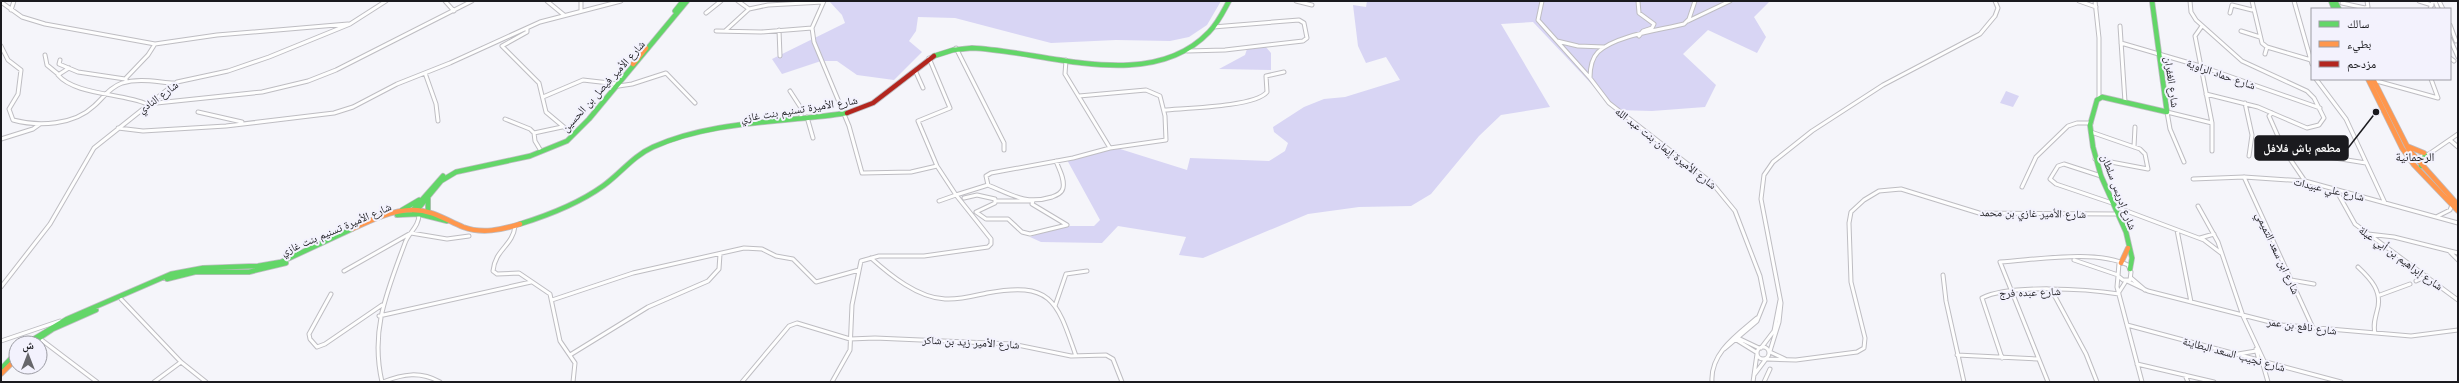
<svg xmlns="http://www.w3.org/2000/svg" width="2459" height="383" viewBox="0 0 2459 383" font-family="'Libre Baskerville','Noto Naskh Arabic',serif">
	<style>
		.green { fill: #d8d5f4 }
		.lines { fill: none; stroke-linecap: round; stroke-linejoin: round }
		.street-casing { stroke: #bebdc2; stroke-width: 5 }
		.fast-casing { stroke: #bebdc2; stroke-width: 6 }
		.slow-casing { stroke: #bebdc2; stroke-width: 6 }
		.jam-casing { stroke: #bebdc2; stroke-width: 6 }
		.street { stroke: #fefefe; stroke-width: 3 }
		.fast { stroke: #63d668; stroke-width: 4.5 }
		.slow { stroke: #ff974d; stroke-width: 4.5 }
		.jam { stroke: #b3261e; stroke-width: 4.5 }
		.labels { text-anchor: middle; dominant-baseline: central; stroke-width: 4; stroke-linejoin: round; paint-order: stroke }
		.street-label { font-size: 11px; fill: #1a1a1e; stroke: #f3f2fd }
		.neighbourhood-label { font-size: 12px; fill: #1a1a1e; stroke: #f3f2fd }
		.leader { fill: none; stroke: #1a1a1e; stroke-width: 1.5 }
		.callout-dot { fill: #1a1a1e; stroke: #f3f2fd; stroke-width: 1.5 }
		.callout { fill: #1a1a1e; stroke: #1a1a1e; stroke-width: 1.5 }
		.callout-label { font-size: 12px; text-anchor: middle; font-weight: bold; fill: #fff }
	</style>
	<rect width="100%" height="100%" fill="#f5f5fa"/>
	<path class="green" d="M829,1h392l-14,24 -18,12 -19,4 -54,-1 -65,3 -96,-25 -37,-1 -2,14 -7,10 13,11 -28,28 -37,-5 -20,-14h-16l-39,13 -10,-15 73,-36 -3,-8z
		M1367,1l402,1 -15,15 12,20 -9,16 -49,-23 -25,24 33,31 -11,22 -53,4 -36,-1 -83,-88 -32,2 49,83 -49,8 -22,21 -48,58 -20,12 -52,1 -51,7 -105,44 -24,-3 7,-18 -68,-11 -16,17 -61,-1 -11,-5 30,-11h34l6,-6 -34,-62 51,-10 70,22 3,-12 79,3 16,-10 3,-8 -14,-11 -1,-5 31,-20 20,-8 21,-2 55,-17 -14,-23 -20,6 -8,-17 -5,-41 13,2z
		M1265,46l6,7v17l-52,-1 26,-14 2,-6z
		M2006,91l13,5 -6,11 -13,-4z"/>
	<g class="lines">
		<defs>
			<path id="street" d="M445,1l9,10
				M547,1l17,14
				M581,1v10
				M824,1l-12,27 2,14 35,84 13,47 49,-1 26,-6
				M1296,1l16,4
				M1542,1l-4,19 52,58
				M1638,1l1,12 15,11 -2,4 -9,3 -4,5
				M1695,1l-6,18 -5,5c-23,6 -68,11 -86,28 -6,6 -8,17 -8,26l19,25 103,80 23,28 25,65 5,25 -8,20 -33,28
				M2079,1l17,6
				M2095,1l4,37v60
				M2190,1l1,11 5,8 46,41 65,30 7,7 10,20 -5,7 -12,3 -49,-21 -52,-13
				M2252,1l10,42 5,4 44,13
				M2294,1l18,63
				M2419,1l13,4
				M2435,1l3,8
				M2439,1l4,8
				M1,2l21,15 23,7 110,20 -7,11 -22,23v4
				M2342,3l23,5 3,-1 -1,-6
				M749,9l19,-4 55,-3
				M2430,9l3,-8
				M11,10l3,-9
				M706,13l15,-12
				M2230,13l2,-8 20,5
				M1688,21l42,-20
				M2450,25l6,16
				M2120,26l5,76
				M2202,26l-7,10 17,87v28
				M527,28v4l-25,14 37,37 7,29 25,21
				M779,30l1,26
				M716,31l45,1 51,-4
				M725,31l24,-22 -11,-8
				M2241,31l19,6
				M2450,39l8,18
				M1557,41l21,5 26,1
				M2121,43l79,23 120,42
				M155,44l62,-9 131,-11
				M1,46l7,14 13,10 -3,24 -9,15 4,11c26,7 61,5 81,-14 9,-8 16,-19 28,-23 17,-5 35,-1 52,0
				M956,48l48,95v7
				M1187,51l38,-1 78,-9 4,-3 -3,-15 -5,-3 -86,7
				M2265,54l2,-7
				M45,55l2,10 11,9
				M929,58l21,50 -32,13 19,45 19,29 -17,6
				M2450,58l4,3
				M60,60l-1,4 19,8 47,7
				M69,68l-11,7c17,20 64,18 89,29l115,-12 46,-11 28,-11 136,-69
				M915,70l8,18
				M425,73l11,31 2,17
				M2316,79l30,40 39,84
				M2373,80l65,18 -7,-19
				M612,87l20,-3 34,-11 29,30
				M790,91l11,17v10
				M1079,96l67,-6 14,6 5,20 1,24 -56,8
				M543,97l40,-17 35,4
				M2245,103l7,32 -3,21
				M1164,110c21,-2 91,-3 103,-18l-1,-16 18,-4
				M198,112l44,10
				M2272,113l-3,3 15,34 21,31
				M807,117l6,21
				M505,119l25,10 4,4
				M118,128l25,3 83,-5 108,-13 19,-6 44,-23 53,-21 90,-41 81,-21
				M2091,132l49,17 5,5 3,15 -53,-10
				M1,139l32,-10 7,-5
				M2451,141l7,6
				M2134,147l1,-20
				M2284,150l82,13
				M541,151l-6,-10 -1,-8 28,-6
				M2410,160l19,-6 29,-20
				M2184,162l-14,-33 -3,-17 45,11
				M2101,176l-37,-12 -6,2 -8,13 6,5 56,19
				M2244,177l69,151
				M2193,179l51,-2 61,4 153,42
				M988,185c24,10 38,20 64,12 5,-2 10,-4 11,-9 2,-9 -4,-19 -7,-27
				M2022,187l14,-30 32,-31 9,-3h14
				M2336,190l19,34 103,76
				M964,198l13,-3 18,4v2
				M995,201h38l-1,3 35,21 -37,9 -8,-2 -14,-13h-22l-10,-7 19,-9z
				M2198,206l20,36 25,74 21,45
				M2116,207l88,33 17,13
				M2438,216l12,-6 2,-5
				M515,226c-2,20 -20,23 -22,45l4,3 22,-1 31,21 10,47 15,22 -2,19
				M2177,230l14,72
				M2368,234l26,3 64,16
				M2200,238l14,-4
				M2450,252l8,8
				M871,258c19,17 47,40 74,41 14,1 28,-3 42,-6 65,-12 70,8 89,63
				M2074,260l44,15
				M2358,267c13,12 25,25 19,44 -2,8 -4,14 -2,22
				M344,271l67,-38 36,6 22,-3
				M1943,275l3,26 18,81
				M2118,276l-1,11 25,95
				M2131,278l14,12
				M2291,280l23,4
				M2127,281l21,10 134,34 129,11 47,-6
				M2416,281l11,-5
				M1,287l49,-63 44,-76 83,-66 51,-11 41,-14 81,-33 36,-23
				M2052,291l34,63 11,28
				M2119,292l7,-11
				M331,294l-22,40 1,5 7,8 8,-3 57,-39
				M2380,295l30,-11
				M121,299l60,63 25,20
				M552,300l81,-27 111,-25 18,1 14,7 17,3 23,23 43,-12
				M1055,306l11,-32 21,-3
				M379,316l152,-34
				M2127,325l214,57
				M39,338l58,44
				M1738,338l21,10
				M1735,339l21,13
				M1,341l59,-20
				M1757 353a6 6 0 1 1 12 0a6 6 0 1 1-12 0Z
				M1761,348l13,-17 6,-31
				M2256,349l3,11
				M1770,351l9,-29 2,-19 -20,-104 3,-24 9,-13 39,-31 71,-46 97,-51 15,-18 3,-8 -3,-7
				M1770,352l15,7
				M2238,354l18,-3
				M570,355l78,-48 60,-26 11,-12 1,-15
				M1957,355l81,4
				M2002,358l-20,-60c28,-14 105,-9 137,-4
				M1767,359l29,1 61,-8 7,-4 1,-10 -14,-56 -2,-59 2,-11 13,-12 15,-9 22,-2 78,24 140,1
				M2262,361l6,21
				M2137,364l77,18
				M1754,375l12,-16
				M2185,375l3,7
				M154,382l27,-20
				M382,382c-12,-52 5,-90 23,-139 4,-11 14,-16 14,-29
				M383,382c20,-8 37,-11 57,0
				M742,382l47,-56 8,-3 53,16 25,-1 137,6 59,12 35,-1 7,4 9,23
				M832,382l18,-32 2,-45 9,-44 18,-5h45l64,-9 3,-3v-5l-35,-44 32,-10 -2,-9 5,-3 82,-15 37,-10 -45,-74 1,-14
				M1712,382c-2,-29 25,-47 45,-64
				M1753,382l4,-28
				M1764,382l6,-13
				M2048,382l-48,-120c36,-2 95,-13 128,3l3,7 -1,8h-7l-5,-4 1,-13"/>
			<path id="fast" d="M2331,1l3,8
				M2335,1l4,8
				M675,11l8,-10
				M934,56l19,-6 19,-2c73,3 178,46 237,-16 9,-9 14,-20 20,-31
				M2421,166l4,-11
				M428,197v14
				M402,210l17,-10
				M413,210l30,-34
				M417,210l24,-29 15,-9 74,-16 37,-15 22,-22 98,-118
				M397,215l22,-1 28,7
				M520,224c29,-9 58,-20 83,-38 17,-12 30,-30 50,-39 60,-27 130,-24 194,-34
				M2130,269l2,-11 -6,-26 -25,-56 -8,-29 -3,-22 7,-25 5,-3 65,15 -15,-111
				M167,279l28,-7h54l37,-9
				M27,343l40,-24 104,-45 32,-6 55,-2 23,-4 71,-33
				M32,343l21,-14 43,-19
				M1,369l15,-16"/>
			<path id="slow" d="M633,64l13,-16
				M2368,79l34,69 12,17 44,46
				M2373,79l36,71 49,55
				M2407,146l17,7
				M352,229c19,-9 40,-19 61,-19 19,0 33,10 50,17 19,7 38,3 57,-3
				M2121,263l7,-15
				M1,374l15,-15"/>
			<path id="jam" d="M847,113l26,-10 61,-47"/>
		</defs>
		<use href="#street" class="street-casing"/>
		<use href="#fast" class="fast-casing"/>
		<use href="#slow" class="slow-casing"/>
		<use href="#jam" class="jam-casing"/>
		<use href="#street" class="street"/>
		<use href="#fast" class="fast"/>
		<use href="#slow" class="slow"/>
		<use href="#jam" class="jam"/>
	</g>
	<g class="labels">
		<g class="street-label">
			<text transform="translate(2221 74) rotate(19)">شارع حماد الراوية</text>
			<text transform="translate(2172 82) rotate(82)">شارع الغفران</text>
			<text transform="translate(603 86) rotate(-48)">شارع الأمير فيصل بن الحسين</text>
			<text transform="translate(158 97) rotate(-36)">شارع النادي</text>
			<text transform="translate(799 109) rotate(-9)">شارع الأميرة تسنيم بنت غازي</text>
			<text transform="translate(1666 148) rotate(38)">شارع الأميرة إيمان بنت عبد الله</text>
			<text transform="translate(2329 189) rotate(13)">شارع علي عبيدات</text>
			<text transform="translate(2119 192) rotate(69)">شارع إدريس سلطان</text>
			<text transform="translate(2033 213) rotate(1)">شارع الأمير غازي بن محمد</text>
			<text transform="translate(336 229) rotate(-23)">شارع الأميرة تسنيم بنت غازي</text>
			<text transform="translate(2278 253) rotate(65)">شارع ابن سعد التميمي</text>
			<text transform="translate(2401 258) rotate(36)">شارع إبراهيم بن أبي عبلة</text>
			<text transform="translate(2030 292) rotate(-2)">شارع عبده فرج</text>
			<text transform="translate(2302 326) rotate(8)">شارع نافع بن عمر</text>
			<text transform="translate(971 342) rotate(3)">شارع الأمير زيد بن شاكر</text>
			<text transform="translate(2234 354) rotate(15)">شارع نجيب السعد البطاينة</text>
		</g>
		<g class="neighbourhood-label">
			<text x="2415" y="156">الرحمانية</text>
		</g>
	</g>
	<path class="leader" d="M2376 112L2348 148"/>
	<circle class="callout-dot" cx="2376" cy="112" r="4"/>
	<rect class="callout" x="2255" y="136" width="93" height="24" rx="4"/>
	<g class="callout-label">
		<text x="2302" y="152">مطعم باش فلافل</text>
	</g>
	<rect width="2459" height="383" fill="none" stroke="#1a1a1e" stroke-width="4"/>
	<rect x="2311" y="8" width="140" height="72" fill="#f3f2fd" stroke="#9c9ca4"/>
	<rect x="2319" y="21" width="20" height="6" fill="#63d668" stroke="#9c9ca4"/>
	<text x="2347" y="28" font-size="12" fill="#1a1a1e">سالك</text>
	<rect x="2319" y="41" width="20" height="6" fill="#ff974d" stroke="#9c9ca4"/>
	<text x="2347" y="48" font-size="12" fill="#1a1a1e">بطيء</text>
	<rect x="2319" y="61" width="20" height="6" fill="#b3261e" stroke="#9c9ca4"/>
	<text x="2347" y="68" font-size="12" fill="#1a1a1e">مزدحم</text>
	<g transform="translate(28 355)"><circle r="19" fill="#f3f2fd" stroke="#9c9ca4"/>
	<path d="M0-3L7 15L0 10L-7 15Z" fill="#67676b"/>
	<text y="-6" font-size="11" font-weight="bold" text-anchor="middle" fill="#1a1a1e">ش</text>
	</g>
</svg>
